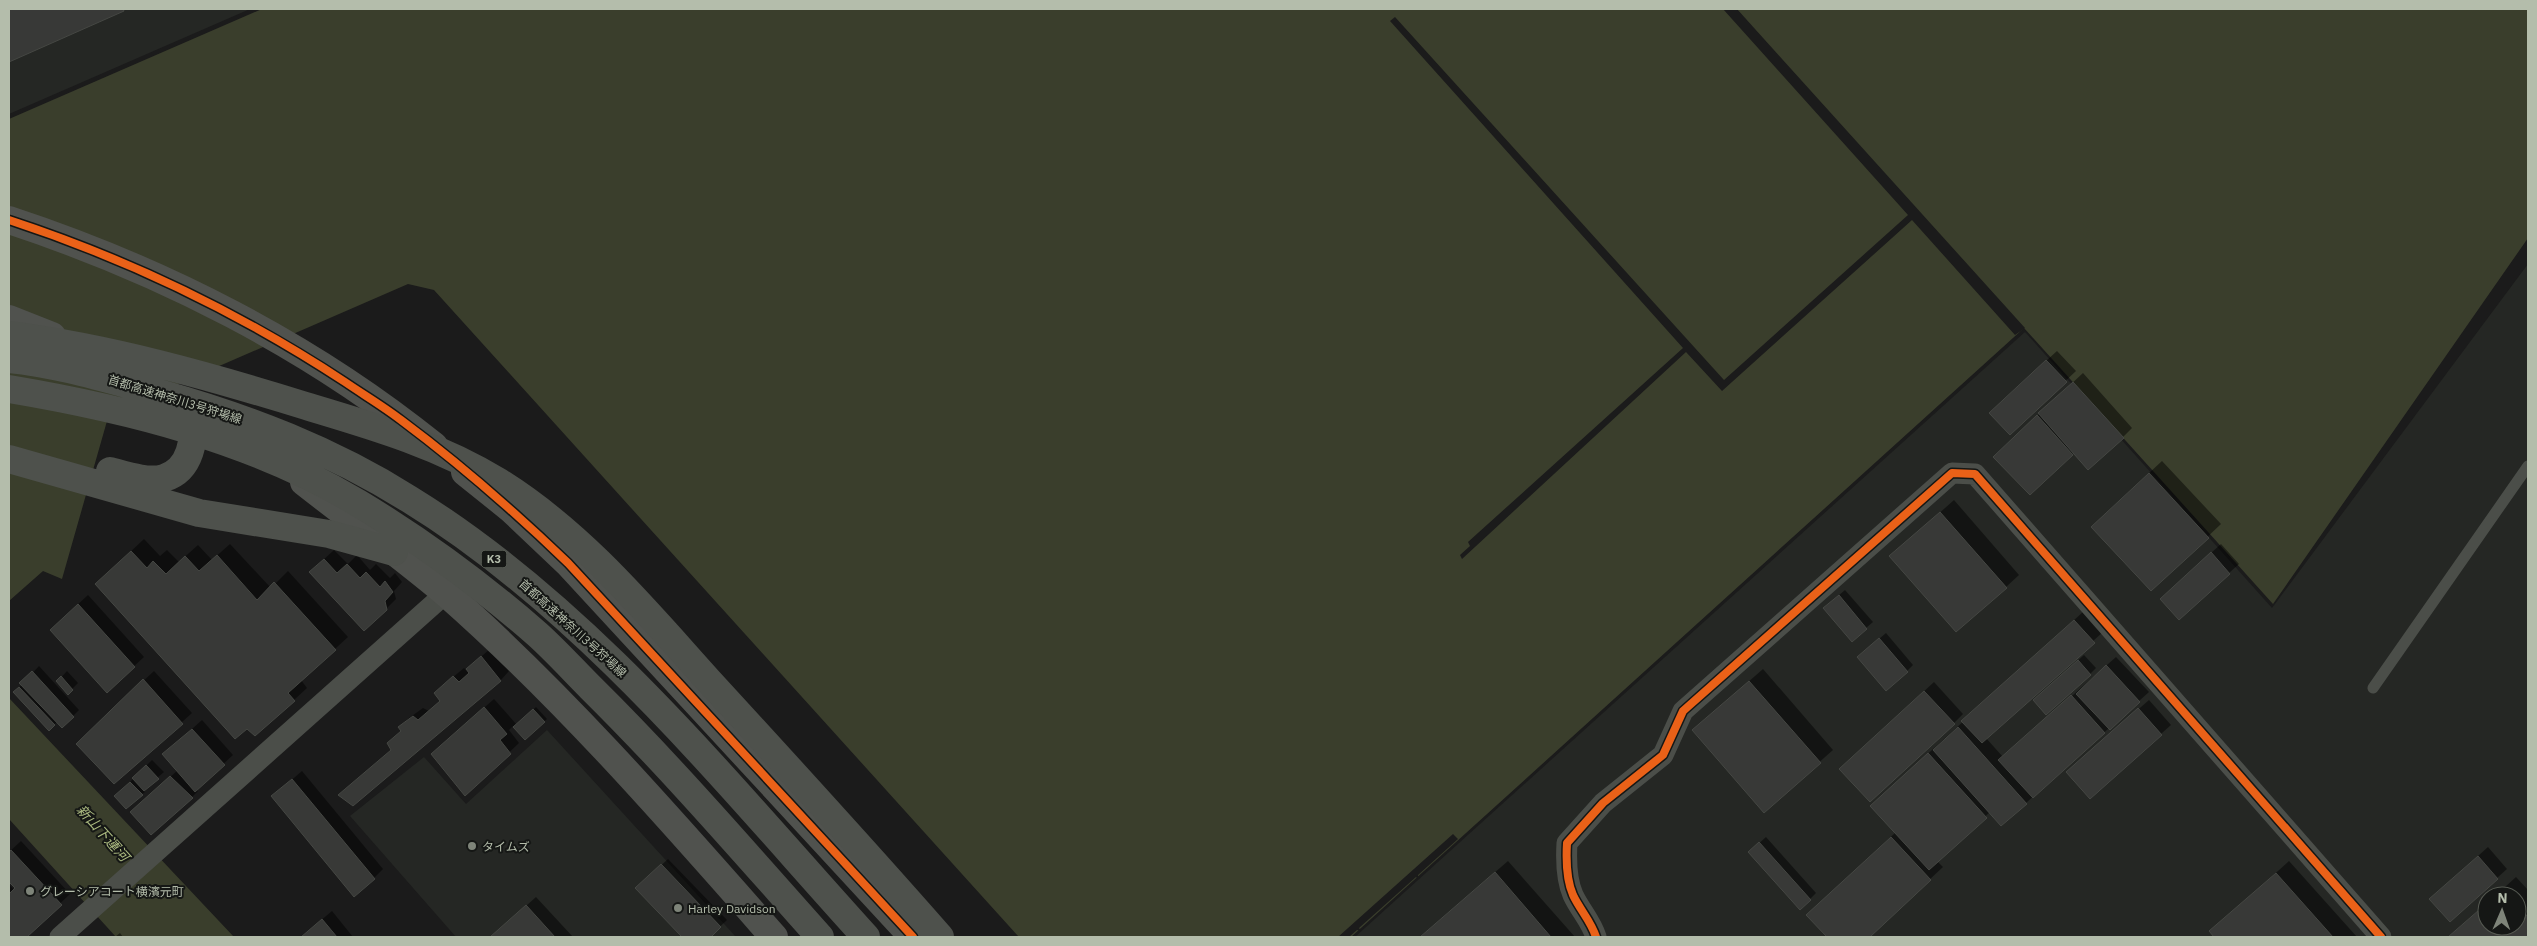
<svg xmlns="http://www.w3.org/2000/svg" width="2537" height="946" viewBox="0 0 2537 946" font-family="'IBM Plex Sans','Noto Sans JP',sans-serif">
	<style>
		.built { fill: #252724; fill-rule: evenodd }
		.water { fill: #3a3e2c }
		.pier { fill: #1b1b1b }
		.shadow { fill: #0007 }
		.building { fill: #383937; stroke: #454743 }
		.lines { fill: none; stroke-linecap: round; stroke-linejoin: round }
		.lane { stroke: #4b4e49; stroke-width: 11 }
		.street { stroke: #4b4e49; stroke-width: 21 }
		.secondary { stroke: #50524e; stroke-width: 28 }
		.highway { stroke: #4e514c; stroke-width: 28 }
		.cycleway-casing { stroke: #151715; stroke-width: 11 }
		.cycleway { stroke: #ea6118; stroke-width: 8 }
		.poi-dot { fill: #7e8479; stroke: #151715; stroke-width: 2 }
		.labels { text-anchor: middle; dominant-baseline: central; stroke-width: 4; stroke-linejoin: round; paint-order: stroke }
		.shield { fill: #151715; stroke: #848b7e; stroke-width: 1 }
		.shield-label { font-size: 11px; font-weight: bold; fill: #b4bdab }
		.street-label { font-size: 12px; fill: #b4bdab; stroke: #151715 }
		.poi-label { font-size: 12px; fill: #b4bdab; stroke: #151715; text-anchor: start }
		.water-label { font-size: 14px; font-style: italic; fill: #abba80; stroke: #151715 }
	</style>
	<rect width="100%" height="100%" fill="#1b1b1b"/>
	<path class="built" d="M9,9h241l-241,105z
		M2528,264v673h-1173l670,-605 247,276zM2487,896h30v30h-30z
		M547,730l189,207h-280l-106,-121 74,-59 42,47z"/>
	<path class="water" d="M262,9h2266v229l-255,366 -249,-276 -673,609h-332l-585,-647 -26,-6 -299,130 -47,165 -19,-8 -34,30v-482z
		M9,698l225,239h-118l-107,-118z"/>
	<path class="pier" d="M1723,9h14l288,319 -10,7 -103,-115 -190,171 -36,-39 -224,207 -2,-4 10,-9 -2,-4 215,-194 -293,-327 5,-4 329,363 184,-165z
		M1453,834l5,5 -40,36v4l-2,-2 -57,51 2,3 -4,-1 -8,7h-11z"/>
	<path class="shadow" d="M9,9h116l-116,52z
		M2057,351l19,20 -66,62 -10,-30z
		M2083,373l49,55 -9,9 -49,15 -44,42 -26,-47z
		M2162,461l59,63 -70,66 -46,-76z
		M1954,500l65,75 -13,12 -115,-31z
		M144,539l16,17 7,-6 12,12 19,-17 14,15 18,-16 41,44 17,-17 60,66 -47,43 6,8 -13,12 -185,-128z
		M2221,544l18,20 -60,54 -8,-29z
		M334,550l14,14 9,-9 13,15 6,-6 14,14 5,-5 7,9 -8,9 2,8 -10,10 -76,-37z
		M1845,590l28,32 -21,18 -21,-38z
		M88,595l56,62 -37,34 -46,-71z
		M2084,611l19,21 -117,106 17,19 113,-100 33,35 -123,111 -36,9 -53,49 6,6 -75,70h-39l-21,-22 88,-83 -11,-39z
		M1886,633l27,32 -6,6 -42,-20z
		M491,648l18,23 -9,10 -160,113 52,-45 -4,-6 14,-13 -2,-3 9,-9 14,-10 6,3 12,-10 5,-18 18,-15 2,2z
		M2084,655l12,13 -6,6 -49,20z
		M39,666l40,44 -17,17 -5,-5 -8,7 -34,-37z
		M1763,669l70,81 -69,61 -57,-93z
		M67,671l11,12 -10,10 -10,-12z
		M154,671l38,42 -78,70 -27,-49z
		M1934,682l29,32 -9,9 -104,37z
		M494,699l23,26 19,-18 11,12 -22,19 -12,-12 -4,4 10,13 -54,51 -33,-40z
		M2149,700l22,25 -81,72 -13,-34z
		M202,720l31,35 -37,34 2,2 -6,6 -54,9 40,-36 -4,-25z
		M152,760l12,12 -21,18 2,2 -3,2h-24z
		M302,771l81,98 -9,9 -101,-82z
		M1766,837l50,56 -6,6 -54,-53z
		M21,841l49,53 -45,43h-16v-53l5,6 2,-2 -7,-8v-28z
		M2488,847l19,22 -10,9 -57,12z
		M668,859l59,61 -18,17h-25l-47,-49z
		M1508,861l67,76h-155z
		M2289,861l68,76h-141l-5,-6z
		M2516,877l12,13v47h-80l39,-34v23h30v-30h-22z
		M536,897l37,40h-82z
		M332,911l21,26h-52z
		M120,933l3,4h-8z"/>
	<path class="building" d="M9,9h114l1,2 -115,51z
		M2046,360l21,22 -57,53 -21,-22z
		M2073,382l51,56 -36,32 -50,-57z
		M2037,415l36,40 -43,40 -37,-38z
		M2149,473l60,65 -58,53 -60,-64z
		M1940,512l67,76 -51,44 -67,-76z
		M131,551l16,17 6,-7 13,13 19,-18 14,15 18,-16 40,45 17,-18 62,68 -48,43 7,8 -40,35 -8,-7 -12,10 -140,-155z
		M2211,552l19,22 -51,46 -19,-21z
		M324,559l13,14 10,-9 13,14 6,-6 14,15 5,-6 8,11 -8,9 2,9 -23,21 -55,-59z
		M1839,595l28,34 -15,13 -29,-34z
		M78,604l57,63 -28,26 -57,-63z
		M2074,620l21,23 -113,100 -21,-22z
		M1879,638l29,34 -22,19 -29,-34z
		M481,656l20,25 -148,125 -15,-11 53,-45 -4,-7 14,-12 -3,-4 15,-11 5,4 22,-19 -6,-8 19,-17 6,6 10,-9 -3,-4z
		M2078,660l13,15 -45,40 -13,-15z
		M2106,665l34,37 -30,28 -34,-36z
		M32,671l42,46 -12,11 -43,-45z
		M61,676l12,14 -5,5 -12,-14z
		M143,679l40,45 -69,60 -38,-40z
		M1749,681l72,82 -57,50 -72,-83z
		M19,687l36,38 -6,6 -36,-39z
		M1924,691l31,33 -85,78 -31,-33z
		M2071,695l34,38 -72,65 -35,-38z
		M484,707l23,27 -7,6 11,14 -46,42 -34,-42z
		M2138,708l24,27 -72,64 -24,-27z
		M533,709l12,13 -20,18 -12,-13z
		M1958,727l69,77 -26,22 -68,-76z
		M192,729l33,36 -30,27 -33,-38z
		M1928,753l59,65 -58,52 -59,-64z
		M146,765l13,14 -15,12 -12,-13z
		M170,776l23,22 -42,37 -21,-23z
		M292,779l83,100 -21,18 -83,-101z
		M130,782l13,13 -17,14 -12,-13z
		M1891,837l40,43 -61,57h-43l-21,-22z
		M1759,842l52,58 -11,10 -52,-58z
		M11,850l51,55 -35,32h-18v-43l6,-6 -6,-6v-30z
		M2478,856l20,23 -48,43 -21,-23z
		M661,864l60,63 -10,10h-29l-47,-49z
		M1495,872l56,65h-131z
		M2276,873l57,64h-119l-5,-6z
		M2503,889l7,7h-15z
		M2487,903v23h30v-22l11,13v20h-80z
		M526,905l29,32h-65z
		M322,919l15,18h-36z"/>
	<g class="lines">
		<path class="lane" d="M2373,688l155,-222"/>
		<path class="street" d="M60,937l386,-344
			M1596,937c-5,-16 -16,-27 -23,-42 -7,-16 -7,-35 -6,-52l36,-40 60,-48 20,-44 269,-238 23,1 406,463"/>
		<path class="secondary" d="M9,220c152,50 300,125 425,226
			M9,319l43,17
			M465,472l46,37 57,54 345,374
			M304,482c47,37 97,73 143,112 117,103 224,226 327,343"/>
		<path class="highway" d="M9,335c101,13 200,41 297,71 67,20 133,39 193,76 82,51 145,127 209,198 78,85 156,170 232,257
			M9,359c51,5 101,21 150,34 89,25 172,57 250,106 179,110 318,285 457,438
			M9,389c119,20 244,51 349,114 63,38 124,83 179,131 19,17 36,36 54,54 80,79 154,165 229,249
			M9,459l190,54 130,21 65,18
			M110,471c15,4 38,12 54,7 27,-8 32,-40 27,-64"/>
		<defs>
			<path id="cycleway" d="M9,220c119,39 231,93 336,162 19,13 38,24 56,38 59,44 114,92 167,143l345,374
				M1596,937c-5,-16 -16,-27 -23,-42 -7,-16 -7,-35 -6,-52l36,-40 60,-48 20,-44 269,-238 23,1 406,463"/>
		</defs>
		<use href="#cycleway" class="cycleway-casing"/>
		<use href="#cycleway" class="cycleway"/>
	</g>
	<g class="poi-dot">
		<circle cx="472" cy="846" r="5"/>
		<circle cx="30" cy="891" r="5"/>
		<circle cx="678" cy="908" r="5"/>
	</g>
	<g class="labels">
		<rect class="shield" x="481.5" y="550.5" width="25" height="17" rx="4"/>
		<g class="shield-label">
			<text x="494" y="559">K3</text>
		</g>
		<g class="street-label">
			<text transform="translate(175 399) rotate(17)">首都高速神奈川3号狩場線</text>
			<text transform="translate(573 628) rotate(42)">首都高速神奈川3号狩場線</text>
		</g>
		<g class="poi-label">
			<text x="482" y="846">タイムズ</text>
			<text x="40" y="891">グレーシアコート横濱元町</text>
			<text x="688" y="908">Harley Davidson</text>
		</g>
		<g class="water-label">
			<text transform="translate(103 833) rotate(48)">新山下運河</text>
		</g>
	</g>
	<rect width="2537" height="946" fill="none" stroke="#b4bdab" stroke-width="20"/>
	<g transform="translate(2502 911) rotate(2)"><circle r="24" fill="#151715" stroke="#555951"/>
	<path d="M0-4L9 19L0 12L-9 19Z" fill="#7e8479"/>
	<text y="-8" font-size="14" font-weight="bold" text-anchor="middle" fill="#b4bdab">N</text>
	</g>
</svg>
